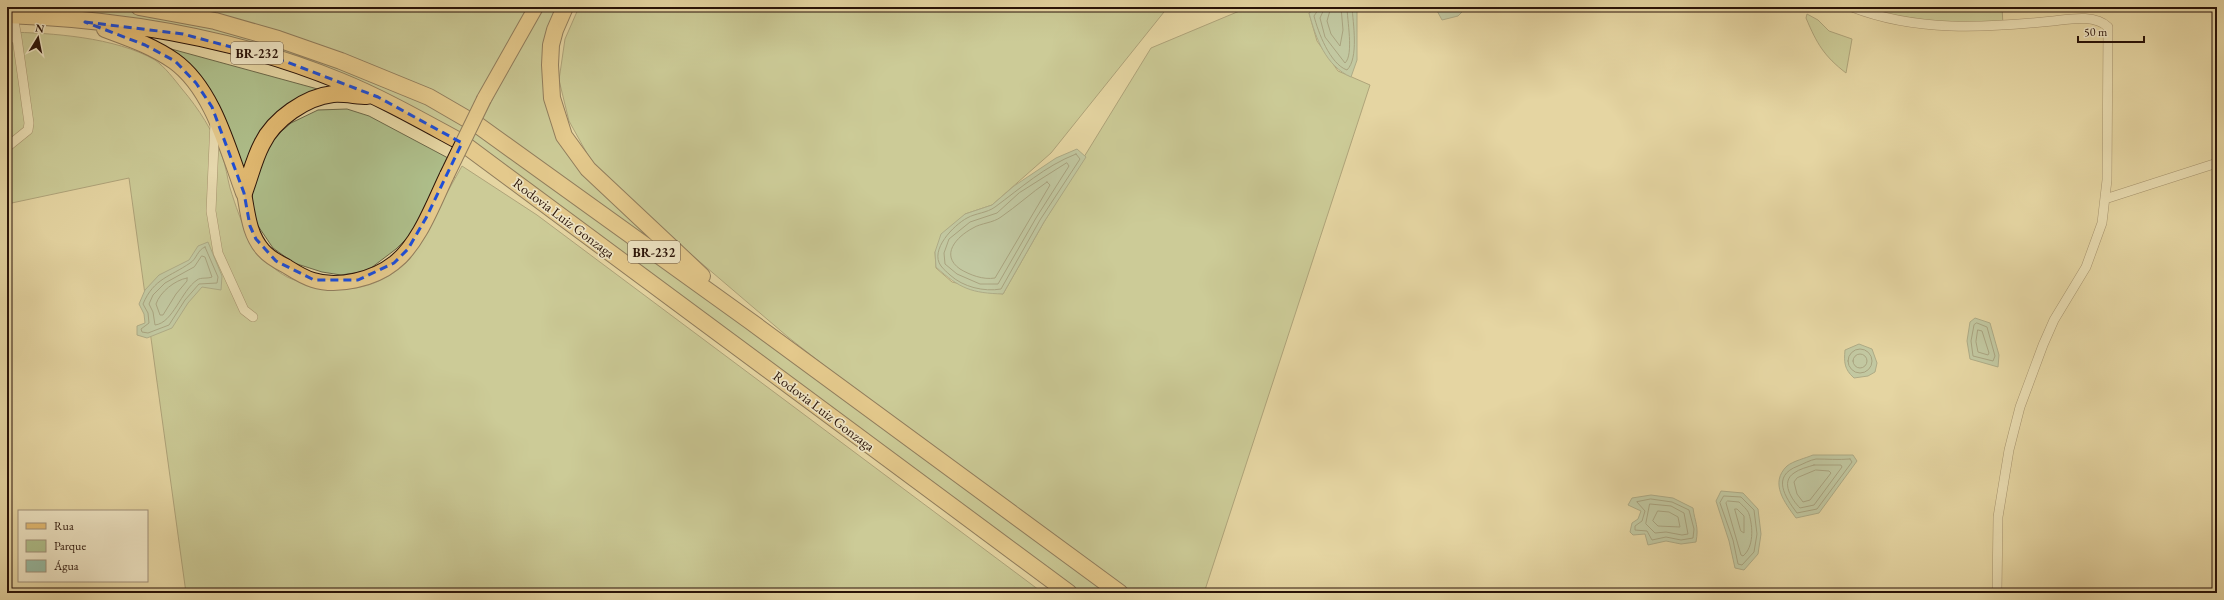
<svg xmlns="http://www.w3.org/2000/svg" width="2224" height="600" viewBox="0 0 2224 600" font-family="'EB Garamond',serif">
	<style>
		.green { fill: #aebe8a; stroke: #6c6849 }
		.water { fill: #97b9a0; stroke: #6b7763 }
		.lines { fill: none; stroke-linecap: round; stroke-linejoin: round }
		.shore { stroke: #606654; stroke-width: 1 }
		.street-casing { stroke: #59442e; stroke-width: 10 }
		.primary-casing { stroke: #2a1308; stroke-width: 16 }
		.highway-casing { stroke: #2a1308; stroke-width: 18 }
		.street { stroke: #eee4c3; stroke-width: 9 }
		.primary { stroke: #e2ba71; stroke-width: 14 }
		.highway { stroke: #e2ba71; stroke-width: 16 }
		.primary-bridge-casing { stroke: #2a1308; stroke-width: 16; stroke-linecap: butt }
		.primary-bridge { stroke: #e2ba71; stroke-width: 14 }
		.marked { fill: none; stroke: #1d4ed8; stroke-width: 3; stroke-dasharray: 8 5; stroke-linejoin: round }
		.labels { text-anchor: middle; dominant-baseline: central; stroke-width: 3.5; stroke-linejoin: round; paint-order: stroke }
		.shield { fill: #eee4c3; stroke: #655240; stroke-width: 1 }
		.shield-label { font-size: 13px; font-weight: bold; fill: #2a1308 }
		.street-label { font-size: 14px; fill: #2a1308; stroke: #eee4c3 }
	</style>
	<rect width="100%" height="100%" fill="#e5d5a2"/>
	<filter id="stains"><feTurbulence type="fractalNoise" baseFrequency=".005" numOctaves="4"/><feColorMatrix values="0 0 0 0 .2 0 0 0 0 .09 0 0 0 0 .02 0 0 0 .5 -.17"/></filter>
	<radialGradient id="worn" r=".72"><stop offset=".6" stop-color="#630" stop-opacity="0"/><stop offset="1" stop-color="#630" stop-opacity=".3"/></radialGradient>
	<path class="green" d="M7,7h557l-14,35 14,94 101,116 455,341h-49l-605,-447 13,-20 54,-108 -72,124 -83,-45 -160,-55 -211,-30z
		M579,7h589l-117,146 -59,52 -27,9 -30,38 1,16 16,14 51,12 41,-72 107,-174 98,-41h70l-10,6 8,28 21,30 32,14 -166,508h-72l-269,-197 -75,-59 -116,-99 -78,-72 -25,-45 -10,-41 6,-41z
		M1854,7h148l1,18h-81z
		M1807,14l11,6 11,11 23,8 -6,34c-22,-17 -29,-29 -40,-55z
		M7,32c45,1 108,5 148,28 10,7 19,19 27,29 17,20 31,42 40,67 4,10 5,21 8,32 11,35 23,70 57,89 12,6 29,7 41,10 30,7 62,-7 82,-28l52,-93 75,49 506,378h-857l-57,-415 -122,26z
		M164,47l161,44 -26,9 -56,79 -20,-61z
		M347,109l22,7 79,42 -36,75 -16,16 -29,22 -26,4 -19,-3 -28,-9 -21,-15 -19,-28 -2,-27 9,-31 15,-26 15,-13 27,-13z"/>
	<path class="water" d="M1319,7h34l4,2v51l-6,17c-25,-11 -35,-38 -42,-64z
		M1435,7h26l2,4 -5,5 -16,4z
		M1077,149l9,8 -42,65 -41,72c-31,-1 -43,-5 -67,-27l-1,-15 6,-18 24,-20 27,-9 22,-19 42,-28z
		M208,242l14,34 -1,14 -19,-3 -14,16 -16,25 -25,10 -10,-3v-9l8,-3 -1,-9 -5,-10 6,-14 14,-15 30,-15 9,-14z
		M1975,318l15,5 9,32 -1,12 -28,-8 -3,-18 3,-19z
		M1859,344l13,5 5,14 -2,9 -7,4 -14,2c-10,-9 -10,-16 -9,-28z
		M1813,455h40l4,6 -38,52 -23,5c-11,-15 -27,-35 -9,-52 6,-5 19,-8 26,-11z
		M1721,491l22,2 15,16 3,25 -3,20 -14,16 -9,-2 -6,-27 -13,-40z
		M1651,495l22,3 20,10c2,15 6,18 3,34l-15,2 -15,-3 -18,4 -3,-11 -12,1 -3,-3 2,-9 6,-4 3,-8 -13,-6 4,-7z"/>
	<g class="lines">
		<path class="shore" d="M1320,7l-6,9c4,16 16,48 33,54 12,-12 6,-47 5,-63
			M1325,7l-5,11 5,19 20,26c9,-8 2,-44 2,-56
			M1331,7l-4,14 4,13 9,12 3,-16 -2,-23
			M1076,154l4,5 -40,61 -39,69c-17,3 -38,-2 -51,-14 -3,-3 -6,-5 -9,-9 -12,-16 13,-41 26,-48 9,-5 20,-5 28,-11 26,-19 50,-41 81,-53z
			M1067,163l2,3 -33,52 -38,66h-18l-23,-10 -12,-10 -1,-11 5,-14 21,-17 27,-9 22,-20z
			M1047,182l3,3 -55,93c-12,2 -25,-3 -35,-9 -20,-14 -4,-32 13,-41 8,-5 20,-5 28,-11 16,-11 30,-24 46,-35z
			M205,247l13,30 -1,6 -18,1 -14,16 -16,25 -21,8 -6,-1 -1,-3 8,-6 -1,-10 -5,-9c11,-26 27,-27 47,-41 7,-4 7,-13 15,-16z
			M202,256l3,1 7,20c-5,2 -11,0 -15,3 -16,11 -24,43 -42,45l-2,-13 -4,-8 4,-9 12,-12 29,-16z
			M187,278v3l-11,13 -13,21h-3l-4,-11c4,-12 19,-24 31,-26z
			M1977,323l10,4 8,29 -2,5 -20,-5 -2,-15 3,-16z
			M1978,330l4,1 7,22 -1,2 -10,-3 -2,-10z
			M1848 361a12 12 0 1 1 24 0a12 12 0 1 1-24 0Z
			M1853 361a7 7 0 1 1 14 0a7 7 0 1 1-14 0Z
			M1850,459l2,3 -35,47 -20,4c-12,-16 -26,-37 1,-47 5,-2 12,-6 18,-7 11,0 22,1 34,0z
			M1814,465h27l1,2 -28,38 -14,3c-8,-8 -20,-26 -6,-35 5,-4 14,-6 20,-8z
			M1816,470l13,1 2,2 -21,27 -7,2 -6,-8 -3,-12 3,-4z
			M1724,496l17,1 13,13 3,24 -3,18 -12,13 -4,-1 -5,-24 -13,-37z
			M1651,499l21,3 17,8 5,19 -1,9 -12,2 -15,-3 -14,3 -5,-9 -12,-1v-4l7,-5 3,-10 -8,-9z
			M1728,501l11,1c3,3 9,8 10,12 4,13 5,33 -6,42l-2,-1 -15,-52z
			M1650,504l21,2 13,7 4,21 -6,1 -16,-3 -11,1 -9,-9z
			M1735,509h2l7,7v17l-3,-2z
			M1658,511l11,1 9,5 2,10 -22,-1 -5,-5z"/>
		<defs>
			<path id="street" d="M1852,7c64,25 133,21 201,14 17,-2 42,-7 55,6l-1,153 -5,43 -16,44 -32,53 -11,25 -23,62 -11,43 -11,67 -1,76
				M13,15l4,23
				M7,38h10l12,85 -1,7 -21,17
				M215,121l-4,90 7,42 26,57 9,7
				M2105,199l112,-36"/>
			<path id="primary" d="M484,99l52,-92
				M244,193c4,21 5,41 19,57 6,7 15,12 23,16 8,5 17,11 27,14 25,8 61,-1 81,-17 25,-19 40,-61 53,-88"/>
			<path id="highway" d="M139,7l76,14 63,18 63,22 88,36 50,29 271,195 370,272
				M565,7l-10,23 -4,15 -1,20 2,33 12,38 24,33 114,107
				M7,15c112,4 229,23 333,66 42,17 82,40 121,61l608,451
				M105,29c24,9 48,17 69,32 39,28 54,89 70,132
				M244,193c6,-16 10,-34 18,-49 12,-25 44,-47 71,-50 11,-1 24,2 34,2"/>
		</defs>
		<use href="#street" class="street-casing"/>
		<use href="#primary" class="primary-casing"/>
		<use href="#highway" class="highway-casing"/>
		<use href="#street" class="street"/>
		<use href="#primary" class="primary"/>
		<use href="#highway" class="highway"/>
		<defs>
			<path id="primary-bridge" d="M447,175l37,-76"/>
		</defs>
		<use href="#primary-bridge" class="primary-bridge-casing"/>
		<use href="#primary-bridge" class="primary-bridge"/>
	</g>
	<path d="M0 0H2224V600H0ZM85,22l98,12 104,28 91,35 84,46 -36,75 -18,31 -14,14 -36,17h-44l-38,-19 -20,-22 -6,-13 -6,-33 -32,-86 -16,-24 -21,-22 -30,-16z" fill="#e5d5a2" fill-opacity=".55" fill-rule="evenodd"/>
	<path class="marked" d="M85,22l98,12 104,28 91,35 84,46 -36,75 -18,31 -14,14 -36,17h-44l-38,-19 -20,-22 -6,-13 -6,-33 -32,-86 -16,-24 -21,-22 -30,-16z"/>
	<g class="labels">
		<g class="shield">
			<rect x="231" y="42" width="52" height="22" rx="3"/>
			<rect x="628" y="241" width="52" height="22" rx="3"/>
		</g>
		<g class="shield-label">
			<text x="257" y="53">BR-232</text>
			<text x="654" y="252">BR-232</text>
		</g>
		<g class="street-label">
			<text transform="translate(564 218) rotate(37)">Rodovia Luiz Gonzaga</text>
			<text transform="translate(824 411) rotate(37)">Rodovia Luiz Gonzaga</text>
		</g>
	</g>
	<rect width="2224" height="600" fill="none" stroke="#e5d5a2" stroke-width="24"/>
	<rect x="8" y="8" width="2208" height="584" fill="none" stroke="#2a1308" stroke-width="2"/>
	<rect x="12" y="12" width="2200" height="576" fill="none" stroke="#2a1308"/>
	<rect x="18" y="510" width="130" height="72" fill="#eee4c3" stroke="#a09078"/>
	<rect x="26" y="523" width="20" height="6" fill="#e2ba71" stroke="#a09078"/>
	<text x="54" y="530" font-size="12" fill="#2a1308">Rua</text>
	<rect x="26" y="540" width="20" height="12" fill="#aebe8a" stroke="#a09078"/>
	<text x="54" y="550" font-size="12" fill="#2a1308">Parque</text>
	<rect x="26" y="560" width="20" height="12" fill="#97b9a0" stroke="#a09078"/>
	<text x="54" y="570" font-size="12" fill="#2a1308">Água</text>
	<g transform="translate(38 38) rotate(10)" stroke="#eee4c3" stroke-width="3" paint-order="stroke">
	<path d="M0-3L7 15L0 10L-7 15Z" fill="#2a1308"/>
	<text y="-6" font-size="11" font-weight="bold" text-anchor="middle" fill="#2a1308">N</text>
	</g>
	<path d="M2078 36v6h66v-6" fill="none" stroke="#2a1308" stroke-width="2"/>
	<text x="2084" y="36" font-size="12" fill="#2a1308" stroke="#eee4c3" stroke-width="3" paint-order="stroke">50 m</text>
	<rect width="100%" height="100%" filter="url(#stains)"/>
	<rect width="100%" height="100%" fill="url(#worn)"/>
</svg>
